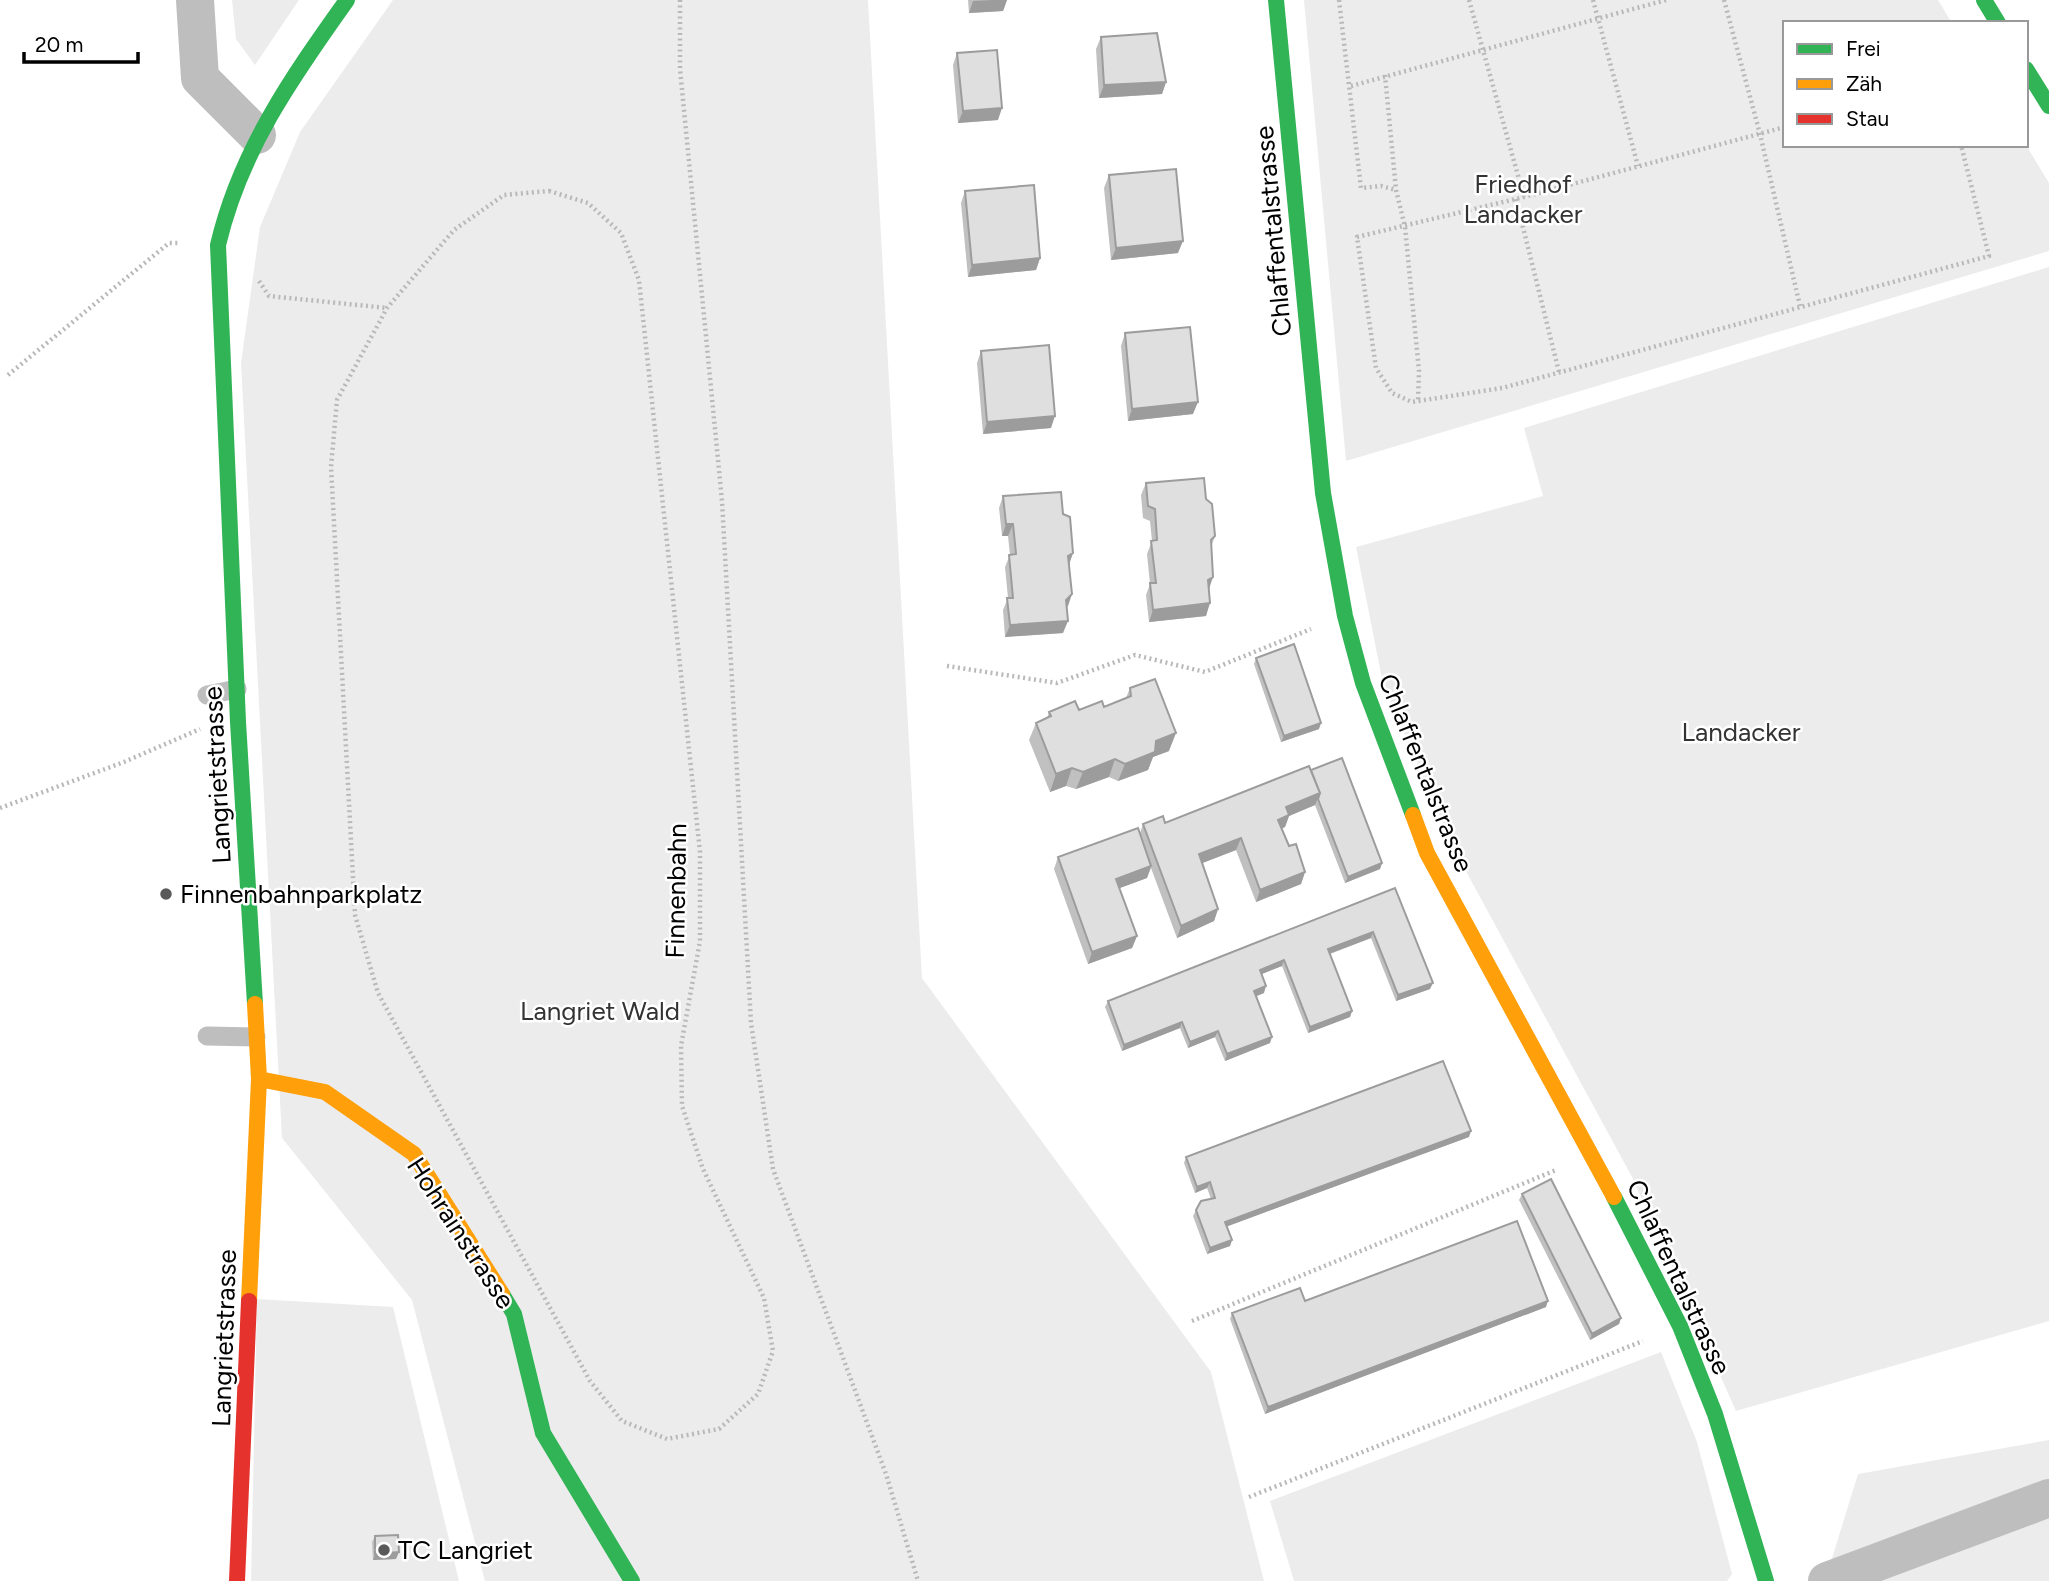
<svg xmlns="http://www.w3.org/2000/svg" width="2049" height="1581" viewBox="0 0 2049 1581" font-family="Figtree,sans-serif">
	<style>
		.green { fill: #ececec }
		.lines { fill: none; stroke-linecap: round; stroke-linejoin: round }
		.path { stroke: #b9b9b9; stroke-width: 4.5; stroke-dasharray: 2 3.5; stroke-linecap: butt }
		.lane { stroke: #bebebe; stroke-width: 19 }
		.street { stroke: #bebebe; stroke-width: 38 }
		.fast { stroke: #30b455; stroke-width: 16 }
		.slow { stroke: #ff9f0a; stroke-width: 16 }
		.jam { stroke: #e5322d; stroke-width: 16 }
		.wall { fill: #c0c0c0 }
		.shaded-wall { fill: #9c9c9c }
		.building { fill: #dfdfdf; stroke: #9c9c9c; stroke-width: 2 }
		.poi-dot { fill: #595959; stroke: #fff; stroke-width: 2.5 }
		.labels { text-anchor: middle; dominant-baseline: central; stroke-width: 5; stroke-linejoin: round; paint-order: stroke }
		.park-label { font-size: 26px; fill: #333; stroke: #fff }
		.street-label { font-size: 26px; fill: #000; stroke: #fff }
		.poi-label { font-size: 26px; fill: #000; stroke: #fff; text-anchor: start }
	</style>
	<rect width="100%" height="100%" fill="#fff"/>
	<path class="green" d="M232,0h67l-44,65 -19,-26z
		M393,0h475l54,978 289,394 53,209h-779l-73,-281 -130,-162 -41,-775 19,-136 40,-95z
		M1304,0h634l14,23h-167v122h241l23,38v68l-703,210z
		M2049,267v1054l-313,90 -104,-234 -177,-326 -72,-167 -27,-137 187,-51 -19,-68z
		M257,1299l136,8 66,274h-208z
		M1661,1352l36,90 35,132 -5,7h-433l-24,-80z
		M2049,1440v141h-224l33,-107z"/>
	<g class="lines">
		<path class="path" d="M680,0v69l42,432 29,522 22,146 113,305 32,107
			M1339,0l22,188 20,-2 15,4
			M1469,0l55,197
			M1593,0l45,166
			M1724,0l36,134 40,172
			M1385,75l11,115 9,37 14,144 -1,31
			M1351,86l315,-86
			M1785,127l-261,70 -167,40 19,131 16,25 20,9 90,-14 487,-132 -28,-111
			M549,191l39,12 33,30 18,47 61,572v89l-19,105 1,60 21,63 61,129 9,53 -15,43 -39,35 -52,10 -45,-18 -32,-40 -212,-388 -23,-78 -24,-448 6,-67 50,-92 67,-78 50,-35z
			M1516,199l43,173
			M259,281l10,15 118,12
			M8,375l161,-132h11
			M947,666l110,17 78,-28 70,17 106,-43
			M0,808l124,-46 76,-33
			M1192,1321l364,-151
			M1249,1497l394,-156"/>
		<path class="lane" d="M207,695l30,-6
			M207,1036l49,1"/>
		<path class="street" d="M195,0l5,78 57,57
			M1827,1581l222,-83"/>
		<path class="fast" d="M1276,0l47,493 22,123 18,67 50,132
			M1984,0l14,23
			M2026,69l23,37
			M255,1004l-17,-282 -20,-477c22,-94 74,-168 129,-245
			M1614,1197l66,129 35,88 51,167
			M502,1294l12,20 29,119 89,148"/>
		<path class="slow" d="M1413,815l14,38 187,344
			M259,1079l66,13 89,62 88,140
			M249,1301l10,-222 -4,-75"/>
		<path class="jam" d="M237,1581l12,-280"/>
	</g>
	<path class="wall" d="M968,0h39l-4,11 -34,2z
		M1101,37l65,45 -4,12 -63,4 -3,-49z
		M957,53l41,67 -40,3 -5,-58z
		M1109,175l69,78 -67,7 -7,-72z
		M965,191l75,67 -4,12 -68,7 -7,-74z
		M1125,333l68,81 -65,7 -7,-75z
		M981,351l70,77 -68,6 -6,-71z
		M1146,483l60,16 9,37 -4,11 -2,42 -3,27 -57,6 -3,-27 4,-11 -3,-30 5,-13 -2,-20 -7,-3 -2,-23z
		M1003,496l66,68 -1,42 -2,2 -3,25 -58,4 -2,-27 5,-12 -3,-31 5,-12 -2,-19h-6l-3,-28z
		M1256,658l63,71 -38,13 -27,-78z
		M1130,688l39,63 -16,6 -5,13 -30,11 -9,-4 -33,12 -10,-3 -16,6 -21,-52 7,-17 11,-5 2,-6 55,-5 22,-9z
		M1311,770l71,93 -2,6 -35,14 -30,-78 -26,11 -4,11 -4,2 8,17 16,26 -4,12 -45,18 -20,-52 -34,13 16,46 -4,12 -37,17 -26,-70 -4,10 -28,10 18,48 -5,12 -44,16 -34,-95 4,-12 82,-24 3,-9 22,-1z
		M1395,888l35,101 -34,12 -25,-63 -41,16 22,57 -2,6 -42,16 -26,-67 -21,8 3,19 -8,3 14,47 -45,18 -10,-24 -27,11 -8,-20 -58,23 -17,-44 3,-6z
		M1469,1137l-242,89 5,14 -2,6 -23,8 -14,-38 3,-6 15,-11 -4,-11 -12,5 -11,-30 2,-6z
		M1522,1194l99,124 -2,6 -29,16 -71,-140z
		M1305,1301l241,6 -281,107 -35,-95 2,-6z
		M375,1536l21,23 -23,1 -1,-18z"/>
	<path class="shaded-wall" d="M992,0h15l-4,11 -34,2 4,-12z
		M1166,82l-4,12 -63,4 5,-13z
		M1002,108l-4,12 -40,3 5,-12z
		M1183,241l-5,12 -67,7 5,-12z
		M1040,258l-4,12 -68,7 4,-12z
		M1198,402l-5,12 -65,7 4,-12z
		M1055,416l-4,12 -68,6 4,-12z
		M1006,524h7l-5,12h-6z
		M1073,553l-4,12 -1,-9z
		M1213,577l-4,12 -1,-9z
		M1072,594l-4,12 -7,6 5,-12z
		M1210,603l-4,13 -57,6 4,-12z
		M1068,621l-5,12 -58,4 5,-12z
		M1321,723l-2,6 -38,13 3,-6z
		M1176,733l-7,18 -16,6 -5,13 -30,11 7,-17 31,-23z
		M1115,759l-6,18 -33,12 7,-17z
		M1072,768l-6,18 -16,6 6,-18z
		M1320,793l-5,12 -26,11 -4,11 -12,5 5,-12 8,-13z
		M1241,838l-5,12 -41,16 4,-12z
		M1382,863l-2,6 -35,14 3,-6z
		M1151,866l-4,12 -35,13 4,-12z
		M1305,872l-4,12 -45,18 4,-12z
		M1218,909l-4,12 -37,17 4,-12z
		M1373,932l-2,6 -45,17 2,-6z
		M1137,936l-5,12 -44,16 4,-12z
		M1284,960l-2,6 -25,10 3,-6z
		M1433,983l-3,6 -34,12 2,-6z
		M1266,986l-2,7 -12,5 2,-7z
		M1352,1011l-2,6 -42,16 2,-6z
		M1182,1022l-2,6 -58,23 2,-6z
		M1218,1031l-3,6 -27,11 2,-6z
		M1272,1037l-2,6 -45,18 2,-7z
		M1471,1131l-2,6 -246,91 2,-6z
		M1210,1182l-3,6 -12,5 2,-6z
		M1232,1240l-2,6 -23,8 3,-6z
		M1548,1301l-2,6 -281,107 3,-7z
		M1621,1318l-2,6 -29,16 2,-6z
		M399,1552l-3,7 -23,1 2,-6z"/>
	<path class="building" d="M1157,33l9,49 -62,3 -3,-48z
		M997,50l5,58 -39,3 -6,-58z
		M1176,169l7,72 -67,7 -7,-73z
		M1034,185l6,73 -68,7 -7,-74z
		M1190,327l8,75 -66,7 -7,-76z
		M1049,345l6,71 -68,6 -6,-71z
		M1204,478l2,21 6,5 3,32 -4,4 2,37 -5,3 2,23 -57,7 -3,-27h6l-5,-42 6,-1 -2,-31 -7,-3 -2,-23z
		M1061,492l2,22 7,3 3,36 -5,3 4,38 -6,6 2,21 -58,4 -3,-27h6l-4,-43 7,-1 -3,-30h-7l-3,-28z
		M1294,644l27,79 -37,13 -28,-78z
		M1155,679l21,54 -20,8 -1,11 -30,12 -10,-5 -32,13 -11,-4 -16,6 -20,-51 15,-7 -2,-4 26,-11 4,9 23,-9 2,6 27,-11 -1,-8z
		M1342,758l40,105 -34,14 -30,-78 2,-6 -9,-23z
		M1309,766l11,27 -34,14 3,8 -11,5 11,26 7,-2 9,28 -45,18 -19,-52 -42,16 19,55 -37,17 -38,-102 20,-8 2,7z
		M1138,828l13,38 -35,13 21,57 -45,16 -34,-95z
		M1395,888l38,95 -35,12 -25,-63 -45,17 24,62 -42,16 -26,-67 -24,10 6,16 -12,5 18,46 -45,17 -9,-23 -28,11 -8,-20 -58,23 -16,-44z
		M1443,1061l28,70 -246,91 7,18 -22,8 -14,-38 5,-9 14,-3 -5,-16 -13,5 -11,-30z
		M1551,1179l70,139 -29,16 -70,-140z
		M1517,1221l31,80 -280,106 -36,-94 68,-25 5,13z
		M398,1535l1,17 -24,2v-18z"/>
	<g class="poi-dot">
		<circle cx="166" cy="894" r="7"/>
		<circle cx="384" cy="1550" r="7"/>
	</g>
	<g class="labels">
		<g class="park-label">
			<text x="1523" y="184">Friedhof<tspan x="1523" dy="30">Landacker</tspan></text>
			<text x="1741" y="732">Landacker</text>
			<text x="600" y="1011">Langriet Wald</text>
		</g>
		<g class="street-label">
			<text transform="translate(1273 231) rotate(-95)">Chlaffentalstrasse</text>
			<text transform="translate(1426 773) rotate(68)">Chlaffentalstrasse</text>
			<text transform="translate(217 775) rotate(-93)">Langrietstrasse</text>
			<text transform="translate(676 891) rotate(-89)">Finnenbahn</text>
			<text transform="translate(461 1233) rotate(57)">Hohrainstrasse</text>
			<text transform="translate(1679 1277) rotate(65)">Chlaffentalstrasse</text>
			<text transform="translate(224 1338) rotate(-88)">Langrietstrasse</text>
		</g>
		<g class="poi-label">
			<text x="180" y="894">Finnenbahnparkplatz</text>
			<text x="398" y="1550">TC Langriet</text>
		</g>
	</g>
	<rect x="1783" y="21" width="245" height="126" fill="#ffffff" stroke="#999999" stroke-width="2"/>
	<rect x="1797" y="44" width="35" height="10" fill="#30b455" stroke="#999999" stroke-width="2"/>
	<text x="1846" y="56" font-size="21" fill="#000000">Frei</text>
	<rect x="1797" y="79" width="35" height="10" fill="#ff9f0a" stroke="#999999" stroke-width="2"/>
	<text x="1846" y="91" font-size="21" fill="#000000">Zäh</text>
	<rect x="1797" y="114" width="35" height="10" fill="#e5322d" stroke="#999999" stroke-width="2"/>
	<text x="1846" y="126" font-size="21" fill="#000000">Stau</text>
	<path d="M24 52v10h114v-10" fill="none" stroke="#000000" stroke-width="3.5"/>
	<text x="35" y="52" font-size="21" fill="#000000" stroke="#ffffff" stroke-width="5" paint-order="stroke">20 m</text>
</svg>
